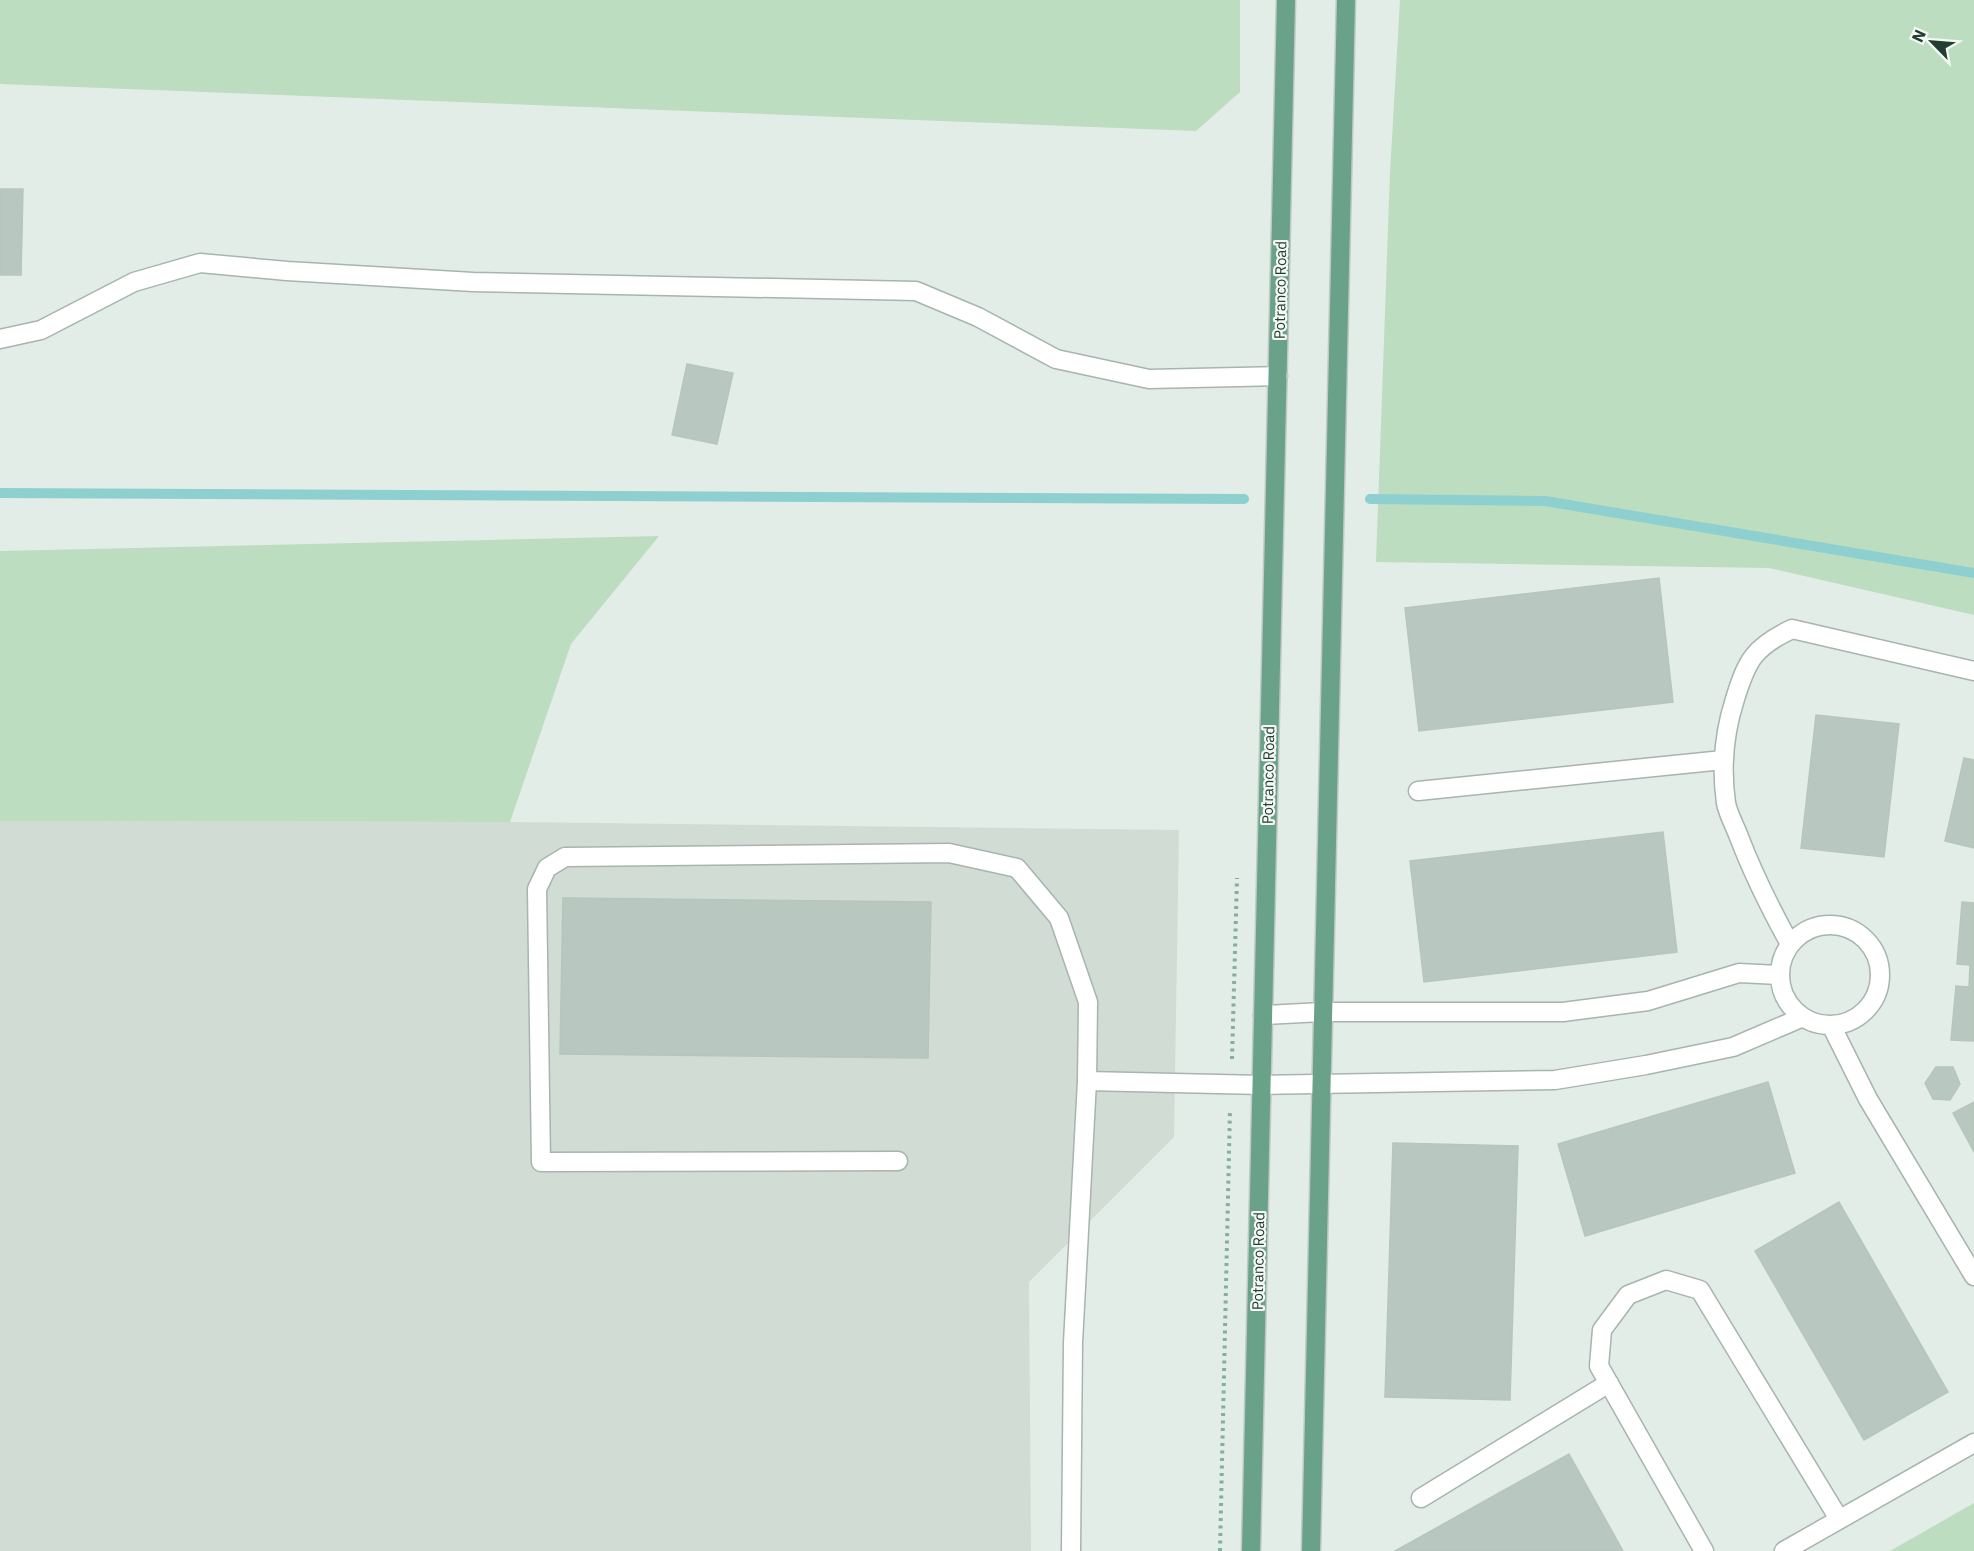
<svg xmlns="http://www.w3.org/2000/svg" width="1974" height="1551" viewBox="0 0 1974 1551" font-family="'IBM Plex Sans',sans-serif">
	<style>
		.built { fill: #d1dcd5 }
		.green { fill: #bdddc0 }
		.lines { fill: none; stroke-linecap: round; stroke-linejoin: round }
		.stream { stroke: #8dd0cf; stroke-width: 10 }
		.building { fill: #b8c7bf; stroke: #b5c6bc; stroke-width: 1.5 }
		.minor-casing { stroke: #a6b5ad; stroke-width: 21 }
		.major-casing { stroke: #c1c9c6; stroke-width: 21 }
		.path { stroke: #84af9a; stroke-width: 4; stroke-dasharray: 3 4.5; stroke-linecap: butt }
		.minor { stroke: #fff; stroke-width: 18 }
		.major { stroke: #69a189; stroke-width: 18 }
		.labels { text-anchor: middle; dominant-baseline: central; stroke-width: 4.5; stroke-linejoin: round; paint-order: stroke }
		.street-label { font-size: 15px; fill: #233d32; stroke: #f4f9f5 }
	</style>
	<rect width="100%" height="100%" fill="#e3ede7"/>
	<path class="built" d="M0,821l510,1 669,8 -5,307 -145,145 2,269h-1031z"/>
	<path class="green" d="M0,0h1240v92l-44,39 -1196,-47z
		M1400,0h574v615l-205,-47 -393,-6 14,-389z
		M659,536l-88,108 -61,178 -510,-1v-270z
		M1974,1503v48h-84z"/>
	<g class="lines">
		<path class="stream" d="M0,493l1244,6
			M1370,499l175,2 429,72"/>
	</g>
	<path class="building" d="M0,189h23l-2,86h-21z
		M687,364l46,9 -16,71 -45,-9z
		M1659,578l14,124 -254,29 -14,-123z
		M1816,715l83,9 -15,133 -83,-9z
		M1964,758l10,2v88l-29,-7z
		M1663,832l14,120 -253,30 -14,-121z
		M563,898l368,4 -3,156 -368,-4z
		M1962,902l12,1v138l-23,-1 5,-54 13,1 1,-22 -13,-1z
		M1936,1067h17l7,17 -10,16 -17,-1 -8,-16z
		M1768,1082l27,91 -210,63 -27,-92z
		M1974,1102v50l-21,-39z
		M1393,1143l125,3 -8,254 -125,-3z
		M1839,1202l109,190 -84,48 -109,-189z
		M1569,1454l54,97h-228z"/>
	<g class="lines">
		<defs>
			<path id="minor" d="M0,339l41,-9 93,-48 66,-19 87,8 186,11 443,9 62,26 78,42 93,20 129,-3
				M1418,791l305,-31
				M1780 975a50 50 0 1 1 100 0a50 50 0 1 1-100 0Z
				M1790,944c-20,-36 -36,-68 -51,-107 -4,-11 -11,-23 -13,-34 -5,-35 -2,-70 9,-104 12,-39 19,-52 57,-70l182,42
				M1263,1015l59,-3h241l85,-11 91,-28 40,2
				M1831,1025l37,74 106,177
				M1087,1081l175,4 293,-5 91,-15 87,-18 70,-30
				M898,1161l-357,1 -4,-273 10,-21 18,-11 384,-4 68,15 42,50 29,84 -1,79 -14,262 -2,208
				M1421,1498l188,-115
				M1704,1551l-105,-185 3,-36 26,-35 38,-15 34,10 139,229
				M1784,1551l190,-108"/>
			<path id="major" d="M1251,1551l35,-1551
				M1311,1551l35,-1551"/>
		</defs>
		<use href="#minor" class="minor-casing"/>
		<use href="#major" class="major-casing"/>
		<path class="path" d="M1232,1059l5,-181
			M1220,1551l10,-442"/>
		<use href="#minor" class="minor"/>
		<use href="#major" class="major"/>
	</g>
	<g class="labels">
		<g class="street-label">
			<text transform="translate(1280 290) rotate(-89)">Potranco Road</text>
			<text transform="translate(1268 775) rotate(-89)">Potranco Road</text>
			<text transform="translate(1258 1261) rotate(-89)">Potranco Road</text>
		</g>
	</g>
	<g transform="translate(1932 42) rotate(295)" stroke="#f4f9f5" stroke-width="4.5" paint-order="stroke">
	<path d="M0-4.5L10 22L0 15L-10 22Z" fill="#233d32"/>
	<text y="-9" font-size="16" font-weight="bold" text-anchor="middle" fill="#233d32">N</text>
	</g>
</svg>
